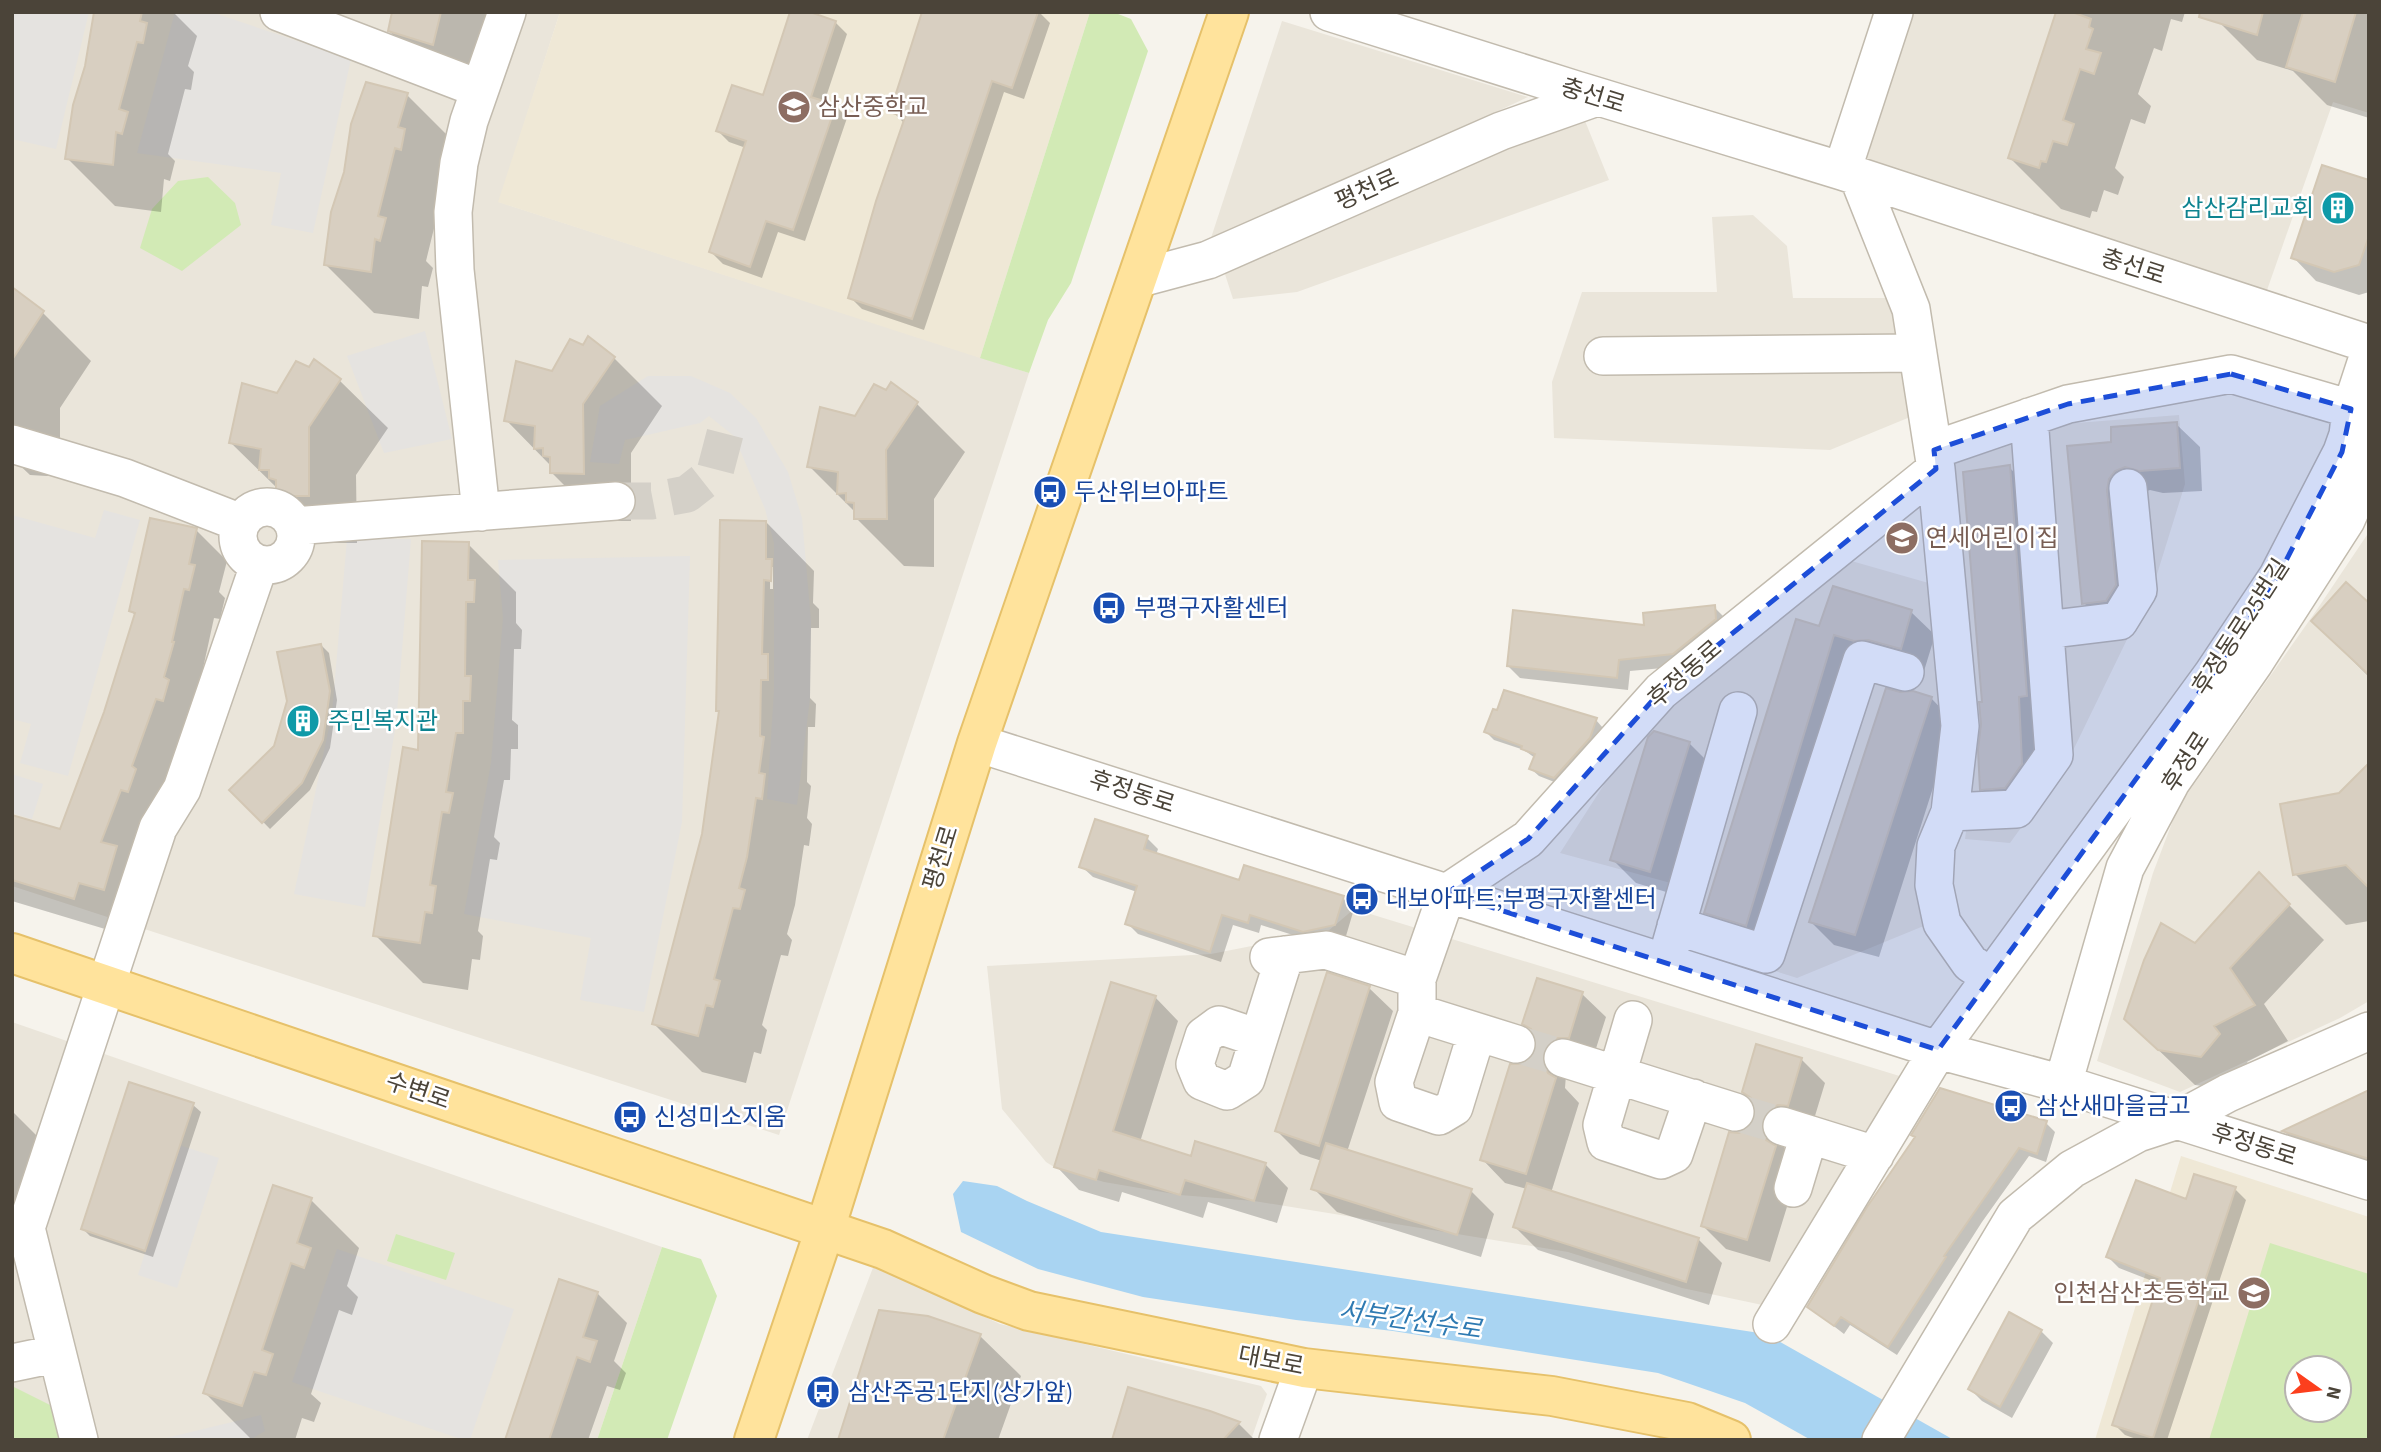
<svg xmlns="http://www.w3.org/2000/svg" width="2381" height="1452" viewBox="0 0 2381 1452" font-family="'Source Sans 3','Noto Sans KR',sans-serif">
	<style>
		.residential { fill: #eae5da }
		.education { fill: #efe8d6; fill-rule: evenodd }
		.green { fill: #d2eab5; fill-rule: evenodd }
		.parking { fill: #e5e3e0 }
		.water { fill: #a9d4f2 }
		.shadow { fill: #0003; fill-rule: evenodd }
		.building { fill: #d8cfc1; stroke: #d3c7b4; stroke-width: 2 }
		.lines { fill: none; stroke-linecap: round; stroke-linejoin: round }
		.minor-tunnel { stroke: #d4d0c8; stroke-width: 37; stroke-dasharray: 37 18; stroke-linecap: butt }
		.minor-casing { stroke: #c2bbae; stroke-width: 40 }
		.major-casing { stroke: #e6c16a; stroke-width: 42 }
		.minor { stroke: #fff; stroke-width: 37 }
		.major { stroke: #ffe39c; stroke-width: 38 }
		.marked { fill: #1d4ed8; fill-opacity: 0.2; stroke: #1d4ed8; stroke-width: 5; stroke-dasharray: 14 9; stroke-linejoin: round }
		.labels { text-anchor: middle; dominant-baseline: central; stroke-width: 5; stroke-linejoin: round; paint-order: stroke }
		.street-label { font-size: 24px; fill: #4b4439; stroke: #fff }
		.education-label { font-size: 24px; fill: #785e54; stroke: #fff; text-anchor: start }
		.culture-label { font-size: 24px; fill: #0d838f; stroke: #fff; text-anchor: end }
		.transit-label { font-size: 24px; fill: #164399; stroke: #fff; text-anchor: start }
		.water-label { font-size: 26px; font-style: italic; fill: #2e7ab2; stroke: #fff }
	</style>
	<rect width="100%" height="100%" fill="#f6f3ec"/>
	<path class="residential" d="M12,12h548l-61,190 530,171 -250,762 -767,-249z
		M1912,12h457v101l-36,-11 -67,191 -404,-131z
		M1282,21l246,76 -308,143 -9,-2z
		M1581,111l28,69 -312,112 -64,7 -10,-31z
		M1753,215l34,31 6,52h110l12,117 -85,35 -276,-12 -2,-56 30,-90h135l-5,-75z
		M2179,415l6,69 -31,100 -89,183 -55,76 -45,-4 6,-46 -17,-334 109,-35z
		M2369,532v469l-29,17 -160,74 -83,-31 56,-188 25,-66 138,-196z
		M1841,558l91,26 12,163 -28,120 15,56 -134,55 -118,-38 14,-51 -133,-36 90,-140z
		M1354,909l552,169 -134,229 -90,-19 -114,-36 -314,-51 -74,-6 -76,-13 -50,-15 -8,-5 -44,-53 -15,-143 224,-12 117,-23z
		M12,1022l650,225 -65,193h-585z
		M874,1265l126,59 261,62 6,8 -16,46h-444z"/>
	<path class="education" d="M560,12h530l-110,346 -482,-156z
		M2181,1156l188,61v223h-274zM2297,1368h42v42h-42z"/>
	<path class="green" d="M1090,12h23l18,7 17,32 -77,232 -23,37 -19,53 -49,-15z
		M208,177l27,26 6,22 -59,46 -42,-23 12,-39 26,-28z
		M396,1234l59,19 -9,27 -59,-19z
		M2270,1243l99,31v166h-160zM2339,1368v42h-42v-42z
		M662,1247l39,12 16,37 -50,144h-70z
		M14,1387l48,24 8,29h-58z"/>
	<path class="parking" d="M12,12h77l-33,137 -44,-10z
		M175,12h36l140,47 -38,174 -42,-8 10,-52 -144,-20z
		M425,331l27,108 -68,14 -37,-97z
		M648,376h43l39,17 26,25 32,54 14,46 9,103 -1,77 -13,107 -30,-6 7,-108v-148l-9,-34 -31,-73 -25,-20 -9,7 -75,17 -6,24 -29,-2 10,-56z
		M104,510l36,10 -72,256 -48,-13 11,-39 -19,-5v-204l83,23z
		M347,539h64l-15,185 -31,183 -71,-13 38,-181z
		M690,556l-8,266 -38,190 -64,-12 11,-62 -127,-24 27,-151 12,-145 -5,-58z
		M12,774l31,10 -11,35 -20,-6z
		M179,1145l40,13 -42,130 -39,-13z
		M337,1249l177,60 -44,131h-6l-172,-58z
		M261,1415l4,16 -15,9h-92z"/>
	<path class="water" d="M963,1181l34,5 30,15 74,31 665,102 188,106h-143l-66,-37 -87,-30 -265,-42 -97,-11 -153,-23 -105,-28 -77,-37 -8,-38z"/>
	<path class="shadow" d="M97,12h76l24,24 -9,30 6,6 -3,18 -6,-1 -17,65 7,7 -5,20 -6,-2 -3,33 -46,-6 -48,-48z
		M394,12h110l-10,51 -56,16 -49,-48z
		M924,12h115l11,11 -26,76 -20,-7 -80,238 -62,-21 -12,-12 55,-173 -13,-13z
		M2058,12h127l-3,10 -11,-3 -9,32 -8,-3 -16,46 13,12 -6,18 -14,-5 -16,49 9,9 -6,18 -14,-5 -7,22 -5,-1 -2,7 -29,-9 -51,-51z
		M2222,12h147v106l-42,-13 -34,-34 -36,-11 -38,-38z
		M835,22l12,12 -23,69 12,3 11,12 -42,123 -27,-9 -16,46 -39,-14 -12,-12 35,-104 -17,-6 -11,-11 46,-34z
		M407,95l48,48 -29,118 7,7 -5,19 -6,-1 -3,33 -45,-6 -48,-48z
		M2369,182v110l-10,3 -43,-14 -23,-24z
		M18,294l25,19 48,48 -31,47v63l-13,5 -17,-1 -18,-17v-157z
		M614,358l48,48 -31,47v68h-31l-48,-48v-6l-46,-47 47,-47z
		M339,380l49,48 -32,47 1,68h-31l-48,-48v-6l-47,-46 47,-48z
		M892,385l25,19 48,48 -31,47v68l-30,-1 -48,-48v-5l-47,-47 47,-48 31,-25z
		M2176,424l24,23 2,44 -39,2 -13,-3 -11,4v115l-32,17 -23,-23 29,-159z
		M2009,467l23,24 12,297 -39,24 -23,-23 2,-86z
		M766,522l48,49 -1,32 6,6v19h-8l-1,70 6,6 -1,23h-7l-1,55 4,4 -4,32 5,6 -3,22 -5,-1 -9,60 -8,29 5,6 -4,16 -7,-1 -19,70 5,5 -6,24 -7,-2 -8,31 -44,-11 -48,-48 50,-190 17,-121 -3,-3zM770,567h3v22h-3z
		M196,530l31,31 -8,31 6,6 -5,21 -6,-1 -12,55 1,1 -69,246 -24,-8 -5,17 -93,-28v-84l49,14 44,-118 31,-97 -5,-5z
		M468,544l48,48v31l6,7 -1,19h-7l-2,71 6,5v24h-7l-1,31h-6l-10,57 6,6 -3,17 -7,-1 -12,72 5,5 -3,24 -8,-1 -4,31 -45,-7 -48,-48z
		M2369,606v71l-56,-56z
		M1714,607l12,12 -41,47 -55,5 -2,19 -108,-12 -12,-12z
		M1911,612l24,23 -11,36 -32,-9 -14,2 -109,284 -40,-12 -23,-24 114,-284z
		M321,645l8,8 8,47 -7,48 -20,42 -40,39 -38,-39 43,-43z
		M1900,694l31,4 23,24 -75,235 -45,-12 -23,-23z
		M1596,720l7,8 -41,57 -23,-9 -8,-7 4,-11 -11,-8 -30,-10 -8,-8z
		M1689,743l23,23 -39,128 -37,-11 -24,-24z
		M2369,765v156l-23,4 -51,-51 45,-79z
		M1147,838l11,11 -2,6 84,27 103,16 11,11 -8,27 -31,6 -54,-17 -2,8 -26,-8 -12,37 -83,-28 -11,-11 10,-31 -44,-15 -12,-11z
		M2259,875l65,65 -60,64 24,37 -41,21 7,9 -18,20 -41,-6 -69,-66z
		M1538,980l44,14 24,23 -14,44 -26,14 -1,13 14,15 -28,90 147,46 24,24 -13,42 -171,-55 -23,-23 12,-38 -22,-6 -23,-24 40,-93 9,-5 6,-10v-15l-13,-13z
		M1369,988l24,23 -46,141 124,39 23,23 -13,43 -144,-45 -24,-24 9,-27 -22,-7 -23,-23z
		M1155,997l23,24 -38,121 52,16 73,6 23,24 -11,35 -69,-21 -5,16 -81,-26 -3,10 -40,-12 -23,-24z
		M1757,1047l45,13 23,23 -14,46 -27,15v12l14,15 -28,91 -44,-13 -23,-23 36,-92 11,-5 7,-11 -2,-15 -11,-11z
		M2369,1092v75l-74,-24 -10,-11z
		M193,1105l8,7 -48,145 -63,-21 -7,-7z
		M12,1111l30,30 -30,92z
		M2046,1123l9,9 -9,30 -17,-6 -47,66 -85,133 -47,-30 -6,9 -35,-27z
		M2235,1189l11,11 -79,240h-28l-14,-5 -11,-11 46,-140 -41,-16 -11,-11 79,-56z
		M311,1200l48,48 -12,38 11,11 -6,18 -13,-5 -28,84 10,9 -7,19 -12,-4 -7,22h-43l-47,-47z
		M597,1293l30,30 -13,38 12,12 -6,17 -13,-4 -19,54h-81z
		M2041,1331l12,12 -41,75 -30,-17 -12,-12z
		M980,1336l41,40 -23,64h-158z
		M1129,1389l110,35 16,16h-142z"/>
	<path class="building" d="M94,12h48l-2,9 7,2 -4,20 -6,-1 -18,67 9,3 -6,22 -6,-2 -3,33 -48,-6 8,-54 12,-39z
		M392,12h49l-8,33 -45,-14z
		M790,12h20l26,9 -25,76 25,8 -43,125 -27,-9 -16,46 -41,-15 37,-111 -30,-10 16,-46 31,10z
		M922,12h116l-26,76 -20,-7 -80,238 -64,-21 28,-97 29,-84 -15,-5z
		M2056,12h16l19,7 -2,8 4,2 -7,20 15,4 -7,21 -14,-5 -17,51 11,4 -7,21 -14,-4 -7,21 -5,-1 -2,7 -31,-10z
		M2200,12h63l-6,23 -58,-18z
		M2303,12h53l-21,70 -49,-15z
		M366,82l42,11 -10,34 7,2 -4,21 -6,-2 -17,68 8,2 -6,23 -5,-2 -4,33 -47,-7 7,-53 13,-40 7,-48z
		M2322,165l47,15v56l-10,29 -25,7 -43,-14z
		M12,287l32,24 -32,49z
		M588,336l27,21 -32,47 1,70 -34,-1v-16l-7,-1v-8l-9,1 1,-23 -31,-5 12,-60 36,10 18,-32 13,6z
		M314,359l27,20 -32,48v69h-33v-16l-7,-2v-8h-10l2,-21 -32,-6 13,-60 35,10 19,-32 13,6z
		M891,382l27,20 -32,48 1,69h-33v-16l-8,-1v-9l-9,1 1,-22 -31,-5 13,-60 35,9 19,-32 12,6z
		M2177,422l3,46 -41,3 -14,-4 -10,4 -6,8 -2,11 9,95 -10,16 -24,3 -15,-158 44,-4v-15z
		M2010,465l17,231 -8,1 3,67 -17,24 -25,2 -2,-40 3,-26 -2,-22h3l-19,-230z
		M150,518l47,10 -8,36 6,1 -6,25 -5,-1 -12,53h2l-10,35 5,3 -6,21 -7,-2 -24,67 4,3 -8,23 -7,-2 -20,52 16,4 -13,44 -25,-7 -5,16 -62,-19v-65l48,14 44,-117 31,-99 -6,-2z
		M720,520l46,1v38h6l-1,22 -7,-1 -2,74h6v26h-7l-1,56 4,1 -5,36 6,1 -3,25 -6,-1 -9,59 -8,31 6,2 -5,19 -7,-1 -19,71 6,2 -7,26 -7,-2 -8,31 -46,-12 50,-190 17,-123h-3z
		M422,541l47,1 -1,38h7l-1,22h-8l-1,74h6l-1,25h-7v32h-7l-10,59 7,1 -4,20 -7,-1 -12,73 6,1 -4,27 -7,-1 -5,31 -47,-7 30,-189 15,3z
		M2346,582l23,21v72l-58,-54z
		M1833,586l79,24 -11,39 -33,-9 -14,1 -20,-6 -88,291 -42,-13 92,-294 23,7z
		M1715,605l1,14 -43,35 -54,6 -2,18 -110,-12 6,-56 131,15 -1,-12z
		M321,644l9,47 -7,49 -21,43 -40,40 -33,-33 45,-44 13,-45 -10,-49z
		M1886,688l14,4 13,-1 19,6 -77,238 -46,-13z
		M1504,690l93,28 -7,20 -36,40 -25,-9 6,-15 -14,-5 1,-3 -38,-14 9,-23 4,1z
		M1654,731l36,11 -40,130 -40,-12 38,-123z
		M2369,763v125l-23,-23 -53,10 -13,-71 59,-11z
		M1095,819l53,17 -4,13 95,31 5,-15 100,31 -9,29 -32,7 -53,-17 -2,8 -26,-8 -12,37 -85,-28 12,-38 -58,-19z
		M2259,872l31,32 -60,64 25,37 -41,21 6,8 -19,23 -43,-7 -34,-31 20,-59 17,-37 34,20z
		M1327,972l43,14 -51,160 -44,-15z
		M1537,978l46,14 -14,46h-11l-10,5 -5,8v12l5,10 8,5 -30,96 -46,-14 30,-96h11l9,-4 6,-9v-12l-5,-10 -9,-5z
		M1111,982l45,14 -43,135 78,25 4,-15 71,22 -12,38 -69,-21 -5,15 -81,-25 -3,10 -42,-13z
		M1756,1044l46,14 -14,48 -10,-1 -10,5 -6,10v11l4,9 10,6 -29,94 -46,-14 28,-94 10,1 10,-5 6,-10 1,-10 -5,-10 -9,-6z
		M129,1082l65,21 -49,148 -64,-22z
		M1940,1088l107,33 -10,33 -18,-6 -75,108 2,1 -58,90 -47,-30 -7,9 -27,-19 60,-100 48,-70 -4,-2z
		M2369,1090v69l-87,-28z
		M1326,1143l146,46 -15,46 -146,-46z
		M2194,1174l42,13 -83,251 -41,-13 48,-147 -54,-21 30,-77 50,19z
		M1527,1183l172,55 -13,44 -173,-55z
		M273,1185l39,13 -15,45 14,5 -7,20 -13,-5 -29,87 11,4 -7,21 -12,-3 -12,34 -39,-13z
		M559,1279l39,13 -15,45 14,4 -7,21 -13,-5 -28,83h-44z
		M879,1310l49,6 53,18 -38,106h-105z
		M2009,1312l33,18 -42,77 -32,-18z
		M1128,1387l82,24 30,11 -17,18h-111z"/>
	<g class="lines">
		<path class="minor-tunnel" d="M616,501h35l36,-7 28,-22 11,-42
			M1516,1044l47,14
			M1735,1112l47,14"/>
		<defs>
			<path id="minor" d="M279,12l201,77
				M1329,12l244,77 269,82 527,173
				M1842,171l52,-159
				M1858,176l53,133 25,160 24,257 -10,86 -14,34 -2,39 8,38 28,40 21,14
				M1137,279l71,-19 293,-129 96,-34
				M1603,356l315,-3
				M2351,409l18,-55
				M12,444l113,34 116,45
				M1934,450l134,-46 163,-30 120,35 -3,26 21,10
				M238 536a29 29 0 1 1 58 0a29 29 0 1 1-58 0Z
				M481,512l-26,-242 -2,-58 6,-49 10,-42 38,-109
				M294,526l322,-25
				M2045,630l74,-9 19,-31 -10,-102
				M977,743l961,307 125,34 306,97
				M1950,812l66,-3 38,-54 -25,-338
				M1676,926l90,28 96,-294 43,12
				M1670,948l68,-237
				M1269,957l57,-7 91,29
				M1417,1013l-23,69 4,20 41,14 15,-9 23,-75
				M1633,1020l-31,105 4,17 55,18 13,-6 19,-56
				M1258,1038l-39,-13 -15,11 -9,28 7,17 25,10 19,-12 39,-124
				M1516,1044l-99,-31v-34l30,-86 81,-54 133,-148 275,-222
				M1563,1058l172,54
				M2063,1084l62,-216 46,-86 83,-119 92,-143 23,-52
				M1782,1126l93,29
				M1793,1188l16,-53
				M1772,1324l166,-274 274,-375 66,-99 64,-124 6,-17
				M12,1363l43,-9
				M79,1440l-53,-212 132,-400 24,-39 77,-224
				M1278,1440l26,-72
				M1881,1440l134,-224 57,-47 66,-36 40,-13 50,-27 141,-62"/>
			<path id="major" d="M12,953l871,296 100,45 46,17 275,57 248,28 135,26 44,18
				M754,1440l71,-211 152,-486 252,-731"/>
		</defs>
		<use href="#minor" class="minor-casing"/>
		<use href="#major" class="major-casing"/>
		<use href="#minor" class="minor"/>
		<use href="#major" class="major"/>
	</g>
	<path class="marked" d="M2231,374l120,35 -9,43 -64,124 -66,99 -274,375 -491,-157 81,-54 133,-148 275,-222 -2,-19 134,-46z"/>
	<defs>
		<symbol id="school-disc" viewBox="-11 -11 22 22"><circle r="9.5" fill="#8d6e63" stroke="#fff"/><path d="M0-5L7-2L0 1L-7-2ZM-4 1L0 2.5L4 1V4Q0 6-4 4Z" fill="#fff"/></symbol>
		<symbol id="building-disc" viewBox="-11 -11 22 22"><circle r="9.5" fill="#0f9aa8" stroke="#fff"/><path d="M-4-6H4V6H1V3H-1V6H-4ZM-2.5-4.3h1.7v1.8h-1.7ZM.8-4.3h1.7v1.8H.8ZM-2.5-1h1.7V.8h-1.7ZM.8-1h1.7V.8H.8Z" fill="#fff"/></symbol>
		<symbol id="bus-disc" viewBox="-11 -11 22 22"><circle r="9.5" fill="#1a4fb4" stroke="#fff"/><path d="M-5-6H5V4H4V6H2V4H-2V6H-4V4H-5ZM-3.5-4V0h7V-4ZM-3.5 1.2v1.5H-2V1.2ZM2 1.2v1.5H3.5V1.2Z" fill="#fff"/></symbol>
	</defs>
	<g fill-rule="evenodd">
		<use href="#school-disc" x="775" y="88" width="38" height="38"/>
		<use href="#building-disc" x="2319" y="189" width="38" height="38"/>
		<use href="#bus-disc" x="1031" y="473" width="38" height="38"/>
		<use href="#school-disc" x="1883" y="519" width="38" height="38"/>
		<use href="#bus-disc" x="1090" y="589" width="38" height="38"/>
		<use href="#building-disc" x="284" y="702" width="38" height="38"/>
		<use href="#bus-disc" x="1343" y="880" width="38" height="38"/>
		<use href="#bus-disc" x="1992" y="1087" width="38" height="38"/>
		<use href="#bus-disc" x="611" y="1098" width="38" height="38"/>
		<use href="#school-disc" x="2235" y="1274" width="38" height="38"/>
		<use href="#bus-disc" x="804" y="1373" width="38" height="38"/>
	</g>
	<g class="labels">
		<g class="street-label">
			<text transform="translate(1593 96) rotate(17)">충선로</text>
			<text transform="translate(1367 190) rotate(-24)">평천로</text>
			<text transform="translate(2133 267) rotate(18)">충선로</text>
			<text transform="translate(2241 627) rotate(-57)">후정동로25번길</text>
			<text transform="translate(1685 674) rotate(-41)">후정동로</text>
			<text transform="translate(2186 762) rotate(-57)">후정로</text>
			<text transform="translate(1132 792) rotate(18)">후정동로</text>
			<text transform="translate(941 858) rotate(-73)">평천로</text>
			<text transform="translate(418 1091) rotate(19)">수변로</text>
			<text transform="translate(2254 1145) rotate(18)">후정동로</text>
			<text transform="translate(1271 1361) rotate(11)">대보로</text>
		</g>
		<g class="education-label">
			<text x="818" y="107">삼산중학교</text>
			<text x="1926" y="538">연세어린이집</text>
			<text x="2230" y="1293" text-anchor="end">인천삼산초등학교</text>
		</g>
		<g class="culture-label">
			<text x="2314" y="208">삼산감리교회</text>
			<text x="328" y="721" text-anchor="start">주민복지관</text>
		</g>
		<g class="transit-label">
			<text x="1074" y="492">두산위브아파트</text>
			<text x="1134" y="608">부평구자활센터</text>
			<text x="1386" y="899">대보아파트;부평구자활센터</text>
			<text x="2036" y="1106">삼산새마을금고</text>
			<text x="654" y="1117">신성미소지움</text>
			<text x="848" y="1392">삼산주공1단지(상가앞)</text>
		</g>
		<g class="water-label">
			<text transform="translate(1410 1320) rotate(8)">서부간선수로</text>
		</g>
	</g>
	<rect width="2381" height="1452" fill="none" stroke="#4b4439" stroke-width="28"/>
	<g transform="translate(2318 1389) rotate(104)"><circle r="33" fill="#ffffff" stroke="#b7b4b0" stroke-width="2"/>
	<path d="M0-5L12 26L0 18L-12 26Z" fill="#fc3f1d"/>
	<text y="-10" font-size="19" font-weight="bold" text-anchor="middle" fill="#4b4439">N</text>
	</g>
</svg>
